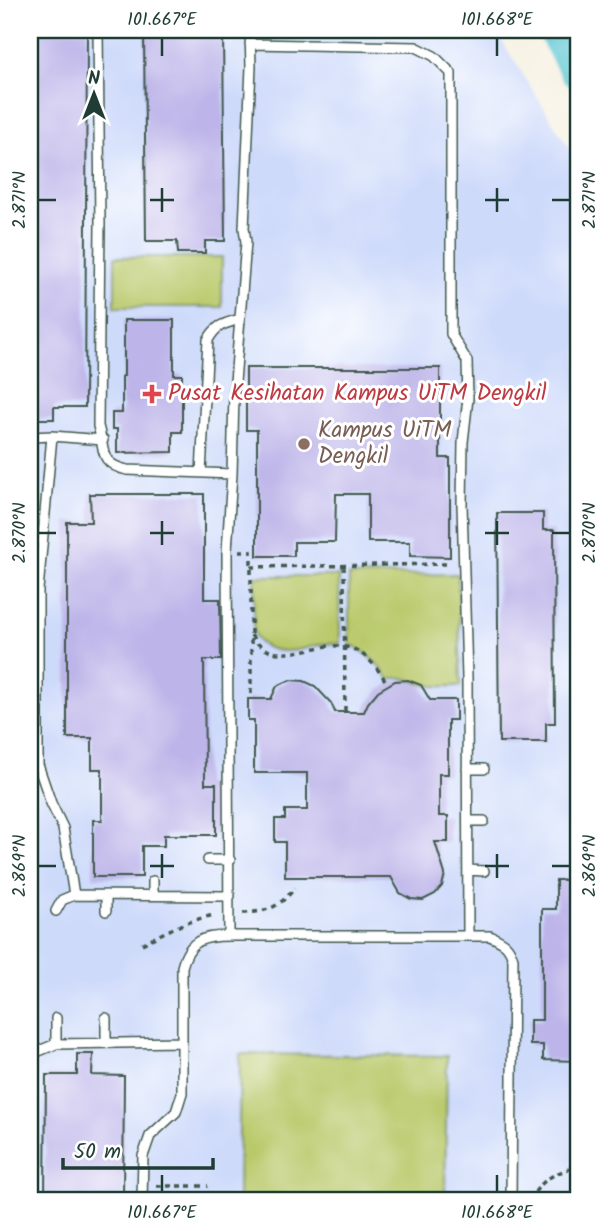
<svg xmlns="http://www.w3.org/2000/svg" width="608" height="1231" viewBox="0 0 608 1231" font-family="Kalam,sans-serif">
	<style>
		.built { fill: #cedafa }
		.green { fill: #b9c96b; stroke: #6c8350; stroke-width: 2 }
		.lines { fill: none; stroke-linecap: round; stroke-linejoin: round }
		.river { stroke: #5bc6d3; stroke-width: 37 }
		.building { fill: #bdb5e9 }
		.lane-casing { stroke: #3f584e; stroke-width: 12 }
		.path { stroke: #3f584e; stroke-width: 3.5; stroke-dasharray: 5 5; stroke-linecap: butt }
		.lane { stroke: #fff; stroke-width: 9 }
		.ticks { fill: none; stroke: #1f3d34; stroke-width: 2.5 }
		.health-dot { fill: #e0444e; stroke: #fff; stroke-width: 2.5 }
		.education-dot { fill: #8d6e63; stroke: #fff; stroke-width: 2.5 }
		.labels { text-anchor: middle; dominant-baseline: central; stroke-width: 6; stroke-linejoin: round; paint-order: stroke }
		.health-label { font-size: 23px; fill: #be3a42; stroke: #fff; text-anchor: start }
		.education-label { font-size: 23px; fill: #785e54; stroke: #fff; text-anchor: start }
		.neatline { fill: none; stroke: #1f3d34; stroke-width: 2.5 }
		.ticks-label { font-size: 18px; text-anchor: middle; fill: #1f3d34 }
	</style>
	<rect width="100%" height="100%" fill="#fff"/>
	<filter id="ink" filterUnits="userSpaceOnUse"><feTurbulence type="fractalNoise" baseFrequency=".0143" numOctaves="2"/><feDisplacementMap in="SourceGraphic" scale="14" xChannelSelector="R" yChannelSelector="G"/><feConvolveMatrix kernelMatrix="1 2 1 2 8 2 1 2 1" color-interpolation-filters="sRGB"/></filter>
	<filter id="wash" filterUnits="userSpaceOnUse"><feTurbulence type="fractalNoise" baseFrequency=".00686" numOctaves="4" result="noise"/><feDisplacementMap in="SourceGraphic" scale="28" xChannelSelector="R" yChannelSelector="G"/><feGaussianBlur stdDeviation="1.57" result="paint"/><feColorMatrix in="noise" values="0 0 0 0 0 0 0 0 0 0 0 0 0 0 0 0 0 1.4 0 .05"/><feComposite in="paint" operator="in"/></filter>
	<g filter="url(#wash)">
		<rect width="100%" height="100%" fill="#f5f0e0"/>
		<path class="built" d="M30,30h465l83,132v1039h-548v-334l7,-81 -7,-60z"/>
		<path class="green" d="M115,257h107v50h-107z
			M458,574l3,112c-11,0 -23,1 -34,-1 -17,-3 -19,-10 -38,-6 -11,-15 -22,-28 -40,-35v-68z
			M255,576h84l1,68c-14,-2 -25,2 -38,5 -16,4 -44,3 -48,-17 -1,-4 0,-11 0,-16 0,-13 0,-27 1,-40z
			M240,1054l207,2 -2,145h-207z"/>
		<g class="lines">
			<path class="river" d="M556,30l22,40"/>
		</g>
		<g id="blocks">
			<path class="building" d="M30,30h57l-2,377h-31v12h-24z
				M178,30h25v2h20l2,209h-20v12h-27l-1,-12h-31l-2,-208h34z
				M124,320h50v55h8v57h-9v20l-56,1v-24h-5v-16h10v-37h2z
				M246,368h194v90h10v99l-40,-1v-14h-42v-48h-32l-1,48h-41v14h-37v-126h-11z
				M90,494h114v105h16l1,61h-17l1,124h11v51h-52v11h-22v31h-49v-57h9v-51h-10v-31h-25v-216h24z
				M497,513h46v17h11l1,193h-9v19h-47z
				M290,680l14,1 11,5 16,17 4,9h29l4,-9 10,-12 17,-10 13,-1 13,5 9,15h26v20h-8v54h-9v42h9v26h-13l10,32 -3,12 -7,8 -12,6 -12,-1 -11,-6 -9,-16h-106v-35h-10v-23h10v-9h22v-37h-53v-53h-6v-21h23l6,-13z
				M556,880h22v181l-35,-1v-15h-13v-25h12v-111h14z
				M77,1054h16l-1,21 32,1 -1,125h-78l1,-126h31z"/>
		</g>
	</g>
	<g filter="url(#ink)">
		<use href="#blocks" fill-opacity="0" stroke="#3f584e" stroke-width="2"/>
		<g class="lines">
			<defs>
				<path id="lane" d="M98,30l2,193 -2,203c7,24 1,38 29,44l105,4
					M250,44l166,3 18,9 17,17v261l16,27 1,37 -5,44 -1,62 5,174 1,258
					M52,436l-14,154v175l13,38 12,25 11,67
					M30,437l22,-1 51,4
					M201,473l7,-133c9,-16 16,-16 32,-21
					M467,769h17
					M468,821h16
					M208,860h22
					M468,870l16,1
					M106,895v16
					M153,895v-14
					M56,911l6,-11 12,-5 156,1
					M229,936h261c13,6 19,8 23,23l-2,242
					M56,1018v26
					M106,1018v25
					M30,1059l4,-6 22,-9 126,-2
					M142,1201l1,-45 7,-20 26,-24 6,-19v-126c7,-27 21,-31 47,-31l-2,-385 5,-77 2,-79 12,-153 -2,-14 7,-161 -1,-37"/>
			</defs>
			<use href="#lane" class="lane-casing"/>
			<path class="path" d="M239,551h12v143
				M344,566l1,146
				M251,567l197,-3
				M251,635c27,42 71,-5 108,17 11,7 19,17 26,28
				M243,913c25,-1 36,-6 52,-25
				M142,944c24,-13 46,-24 73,-29
				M157,1186h51
				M530,1201c10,-22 27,-29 48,-35"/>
			<use href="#lane" class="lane"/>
		</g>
	</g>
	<path class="ticks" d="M162,38v18M497,38v18M162,188v24M497,188v24M38,200h18M150,200h24M485,200h24M552,200h18M162,521v24M497,521v24M38,533h18M150,533h24M485,533h24M552,533h18M162,854v24M497,854v24M38,866h18M150,866h24M485,866h24M552,866h18M162,1175v17M497,1175v17"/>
	<path class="health-dot" d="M148.5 383.5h7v7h7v7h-7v7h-7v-7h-7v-7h7z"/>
	<circle class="education-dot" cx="304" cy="444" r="7"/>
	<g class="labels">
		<g class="health-label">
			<text x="168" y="394">Pusat Kesihatan Kampus UiTM Dengkil</text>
		</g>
		<g class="education-label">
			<text x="318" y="431">Kampus UiTM<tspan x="318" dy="26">Dengkil</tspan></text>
		</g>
	</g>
	<rect width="608" height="1231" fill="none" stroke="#fff" stroke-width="77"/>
	<g transform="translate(94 94)" stroke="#ffffff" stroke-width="5" paint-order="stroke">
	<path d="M0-5L12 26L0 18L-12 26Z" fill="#1f3d34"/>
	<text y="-10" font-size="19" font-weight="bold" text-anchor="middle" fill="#1f3d34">N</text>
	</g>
	<path d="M63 1158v10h150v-10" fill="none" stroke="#1f3d34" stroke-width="3.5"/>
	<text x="74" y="1158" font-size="21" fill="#1f3d34" stroke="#ffffff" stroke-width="5" paint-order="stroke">50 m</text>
	<rect x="38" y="38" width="532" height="1154" class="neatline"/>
	<g class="ticks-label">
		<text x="162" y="25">101.667°E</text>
		<text x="497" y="25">101.668°E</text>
		<text transform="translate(19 200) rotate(-90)" y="6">2.871°N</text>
		<text transform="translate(589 200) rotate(-90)" y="6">2.871°N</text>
		<text transform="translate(19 533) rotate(-90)" y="6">2.870°N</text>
		<text transform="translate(589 533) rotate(-90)" y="6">2.870°N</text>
		<text transform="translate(19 866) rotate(-90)" y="6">2.869°N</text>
		<text transform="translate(589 866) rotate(-90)" y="6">2.869°N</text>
		<text x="162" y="1218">101.667°E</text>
		<text x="497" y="1218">101.668°E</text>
	</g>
</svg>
